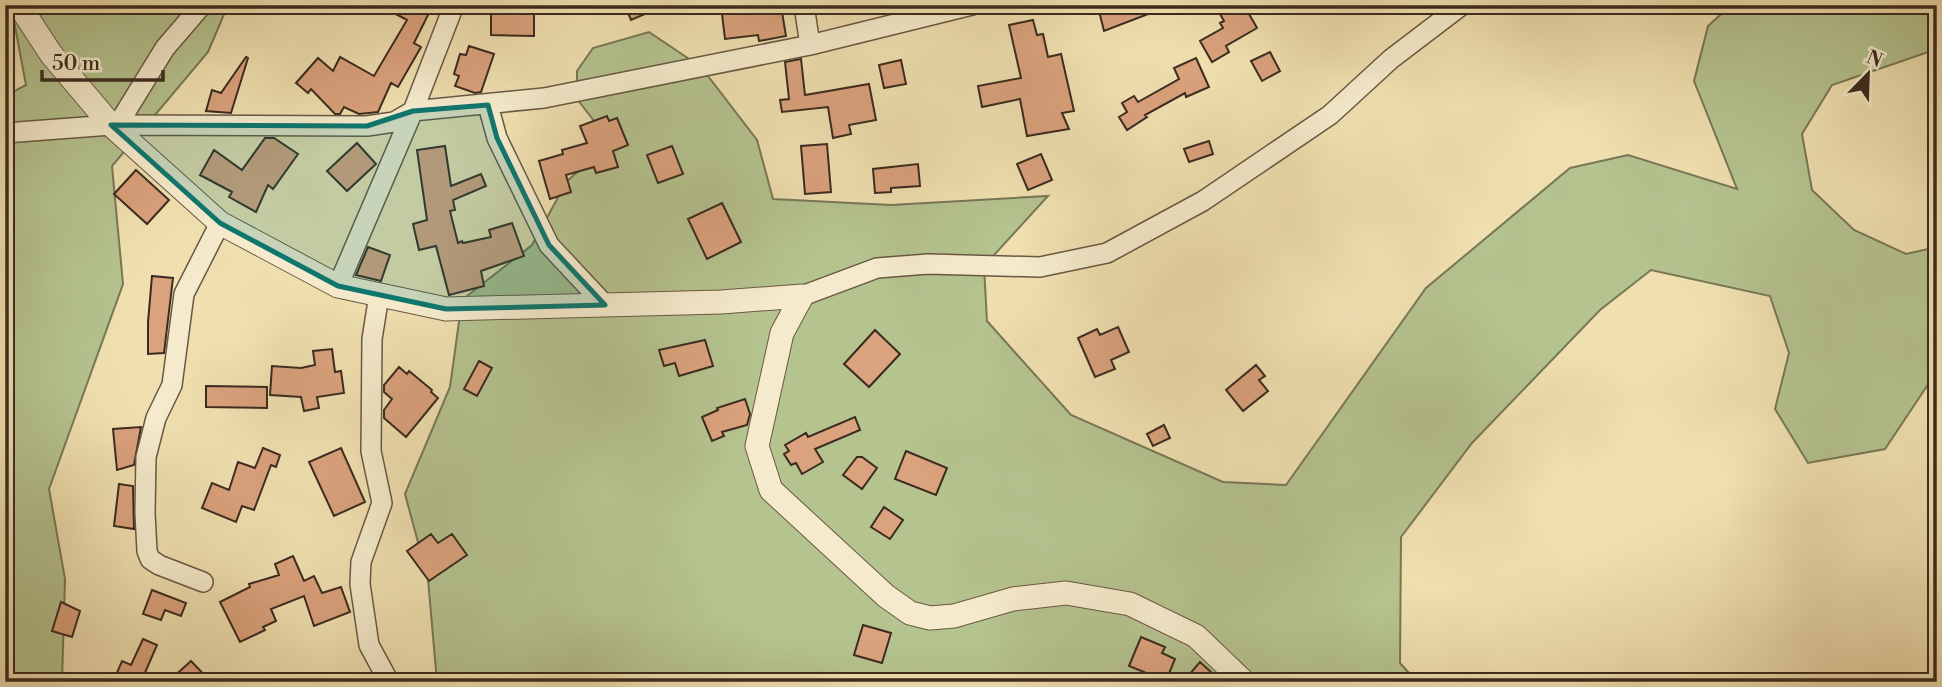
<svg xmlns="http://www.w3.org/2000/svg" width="1942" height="687" viewBox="0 0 1942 687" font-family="'Libre Bodoni',serif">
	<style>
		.green { fill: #b5c38f; stroke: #787757; stroke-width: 2 }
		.building { fill: #daa27d; stroke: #3b2b1f; stroke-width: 2 }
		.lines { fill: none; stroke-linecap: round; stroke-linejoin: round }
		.minor-casing { stroke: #685843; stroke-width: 22 }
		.tertiary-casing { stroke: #685843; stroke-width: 25 }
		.minor { stroke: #f5ebcc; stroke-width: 19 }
		.tertiary { stroke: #f5ebcc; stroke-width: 23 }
		.marked { fill: #0f766e; fill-opacity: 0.2; stroke: #0f766e; stroke-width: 5; stroke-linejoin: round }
	</style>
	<rect width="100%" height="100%" fill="#f0e0b0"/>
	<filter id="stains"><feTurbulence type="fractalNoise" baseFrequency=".00286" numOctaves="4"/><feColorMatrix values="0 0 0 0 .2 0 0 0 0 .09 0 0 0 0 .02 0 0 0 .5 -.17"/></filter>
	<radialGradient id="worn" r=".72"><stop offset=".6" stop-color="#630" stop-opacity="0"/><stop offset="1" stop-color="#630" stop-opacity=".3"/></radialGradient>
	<path class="green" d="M11,5h217l-20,47 -96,114 11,118 -74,205 16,90 -3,103h-57v-586l21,-11z
		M1731,5h206v44l-105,36 -30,49 10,56 42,40 52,24 31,-7v124l-52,78 -77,14 -33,-54 14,-56 -19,-57 -119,-26 -51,40 -128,133 -71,94 -1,126 17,19h-980l-9,-103 -23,-85 45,-107 12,-87 70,-55 35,-64 44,-38 -34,-44v-28l16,-23 56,-16 52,35 56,73 16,59 118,6 157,-9 -64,70 3,55 84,94 152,67 63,3 140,-197 144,-120 58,-13 109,34 -43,-108 14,-55z"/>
	<path class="building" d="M379,5h54l-19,38 7,4 -23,40 -7,-4 -13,29 -19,2 -15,-7 -4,7h-5l-24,-25 -3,4 -12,-10 22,-25 15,13 7,-14 34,19 33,-56z
		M491,5h43v31l-43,-1z
		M634,5h32l-35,15 -5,-12z
		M1106,5h63v1l-65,25 -6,-24z
		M1215,5h29l13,23 -31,18 3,6 -17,10 -12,-21 23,-13 -3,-5 4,-2z
		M781,6l5,30 -27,5 -1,-6 -33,4 -3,-25z
		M1033,20l4,15 6,-1 5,23 13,-3 13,57 -12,2 7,16 -42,7 -7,-37 -38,8 -4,-21 43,-8 -12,-53z
		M469,46l25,8 -13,38 -6,1 -20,-7 4,-10 -5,-2 6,-20 6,1z
		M1270,52l10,19 -18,10 -11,-20z
		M246,57l2,1 -17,55 -25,-2 6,-21 9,3z
		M1196,58l13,29 -23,10 -1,-4 -40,22 2,2 -20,13 -8,-13 8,-5 -5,-9 12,-7 4,6 41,-23 -5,-11z
		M801,59l4,36 64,-11 7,36 -27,5 2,9 -18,4 -5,-31 -46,5 -2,-12 9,-1 -4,-37z
		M901,60l5,24 -22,4 -5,-23z
		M607,116l2,5 8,-3 11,27 -15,6 5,16 -22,6 -2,-6 -28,8 5,17 -21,7 -11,-38 24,-7 -1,-4 25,-7 -7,-17z
		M265,138h9l24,16 -25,35 -5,-4 -12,27 -27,-15 3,-5 -32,-17 14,-25 28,20z
		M1209,141l4,13 -24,8 -5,-13z
		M357,143l19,21 -29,27 -20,-20z
		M827,144l4,48 -26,2 -4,-48z
		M445,146l6,40 30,-12 5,12 -33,14 2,10 -5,1 8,32 4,-2 1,2 28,-6 -2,-7 23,-7 12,33 -43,15 3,15 -35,9 -13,-49 -17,4 -6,-26 14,-4 -10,-70z
		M672,146l11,28 -25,9 -11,-28z
		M1041,154l11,26 -24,10 -11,-26z
		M918,164l2,22 -29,2v4l-16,1 -2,-24z
		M136,170l33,30 -22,24 -33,-30z
		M722,203l19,39 -34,17 -19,-40z
		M368,247l22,8 -9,26 -25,-6z
		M152,276l21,2 -9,75 -16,1v-32z
		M1118,327l11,25 -18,8 4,9 -20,8 -17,-39 19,-9 3,6z
		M875,330l25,24 -31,33 -25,-23z
		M705,340l8,26 -34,10 -4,-13 -11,3 -5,-16z
		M332,349l3,23 6,-1 3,22 -27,4 2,11 -15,3 -3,-14 -31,-2 2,-29 29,2 14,-3 -2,-14z
		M479,361l13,7 -15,28 -13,-7z
		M1256,365l9,11 -6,4 9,11 -25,20 -17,-21z
		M399,367l8,7 2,-3 23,19 -1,2 7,6 -32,39 -22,-19v-8l8,-11 -8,-7v-7z
		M206,386l61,1v21l-61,-1z
		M745,399l5,15 -3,11 -25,7 2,4 -12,5 -10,-24 16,-7 -1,-2z
		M855,417l5,13 -45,19 8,13 -21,12 -6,-11 -5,2 -7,-11 5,-3 -4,-6 21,-12 2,4z
		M1164,425l6,13 -17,8 -6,-12z
		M141,427l-7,38 -17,5 -4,-41z
		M263,448l17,7 -4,12 -5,-2 -17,45 -12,-4 -6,16 -34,-14 10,-25 17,7 9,-28 17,6z
		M341,448l24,54 -31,14 -25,-54z
		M906,451l41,17 -11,27 -41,-16z
		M857,457h5l15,11 -15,21 -19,-14z
		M119,484l14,2 1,43 -20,-3z
		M884,507l19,13 -13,19 -19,-12z
		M431,534l7,9 14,-9 15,21 -38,26 -22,-30z
		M293,556l11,25 10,-5 8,17 19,-6 9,25 -36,14 -10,-30 -33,13 5,12 -13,6 2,3 -25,12 -20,-40 30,-15 -1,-3 30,-9 -4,-11z
		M152,590l34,13 -5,13 -16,-6 -4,10 -18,-6z
		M61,602l19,9 -8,26 -20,-6z
		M863,625l28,8 -9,30 -28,-8z
		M1141,637l24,10 -3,6 13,6 -9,22 -37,-15z
		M143,639l14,6 -16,37h-28l9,-21 9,4z
		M191,661l20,21h-43z
		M1200,662l12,11 -2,2 8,7h-35z"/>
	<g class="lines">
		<defs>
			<path id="minor" d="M804,5l6,40
				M488,105l9,33 52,107 56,60
				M117,126l48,-78 37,-43
				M5,133l106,-8 256,1 27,-4 19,-11 131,-13 266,-53 162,-40
				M338,286l75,-175 41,-106
				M379,295l-7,44 -1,112 11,52 -21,59 -1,22 9,61 20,37
				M802,296l75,-28 51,-4 112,3 67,-14 96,-52 127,-86 61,-56 71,-54
				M203,582l-44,-17 -9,-6 -3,-8 -2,-38 1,-56 10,-39 16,-33 12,-91 36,-71"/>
			<path id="tertiary" d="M19,5l32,49 60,71 109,98 118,63 108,23 275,-7 81,-6
				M802,296l-20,37 -25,113 14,44 115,106 24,17 20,5 24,-2 59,-17 53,-6 64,11 66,32 48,46"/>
		</defs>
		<use href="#minor" class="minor-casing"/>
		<use href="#tertiary" class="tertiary-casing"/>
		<use href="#minor" class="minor"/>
		<use href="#tertiary" class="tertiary"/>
	</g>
	<path class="marked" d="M488,105l9,33 52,107 56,60 -159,4 -108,-23 -118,-63 -109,-98 256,1 46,-15z"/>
	<rect width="1942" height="687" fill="none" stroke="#f0e0b0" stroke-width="28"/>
	<rect x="7" y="7" width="1928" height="673" fill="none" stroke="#3b2b1f" stroke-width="3.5"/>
	<rect x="14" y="14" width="1914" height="659" fill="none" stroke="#3b2b1f" stroke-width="2"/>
	<g transform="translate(1868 74) rotate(23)" stroke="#f5ebcc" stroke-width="5" paint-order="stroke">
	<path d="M0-5L12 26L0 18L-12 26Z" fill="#3b2b1f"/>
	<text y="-10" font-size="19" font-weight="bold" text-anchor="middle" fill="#3b2b1f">N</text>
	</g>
	<path d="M42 70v10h121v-10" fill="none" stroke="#3b2b1f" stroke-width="3.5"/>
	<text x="52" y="70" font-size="21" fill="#3b2b1f" stroke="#f5ebcc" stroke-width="5" paint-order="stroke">50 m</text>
	<rect width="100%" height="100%" filter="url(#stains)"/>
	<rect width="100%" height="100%" fill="url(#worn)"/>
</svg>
